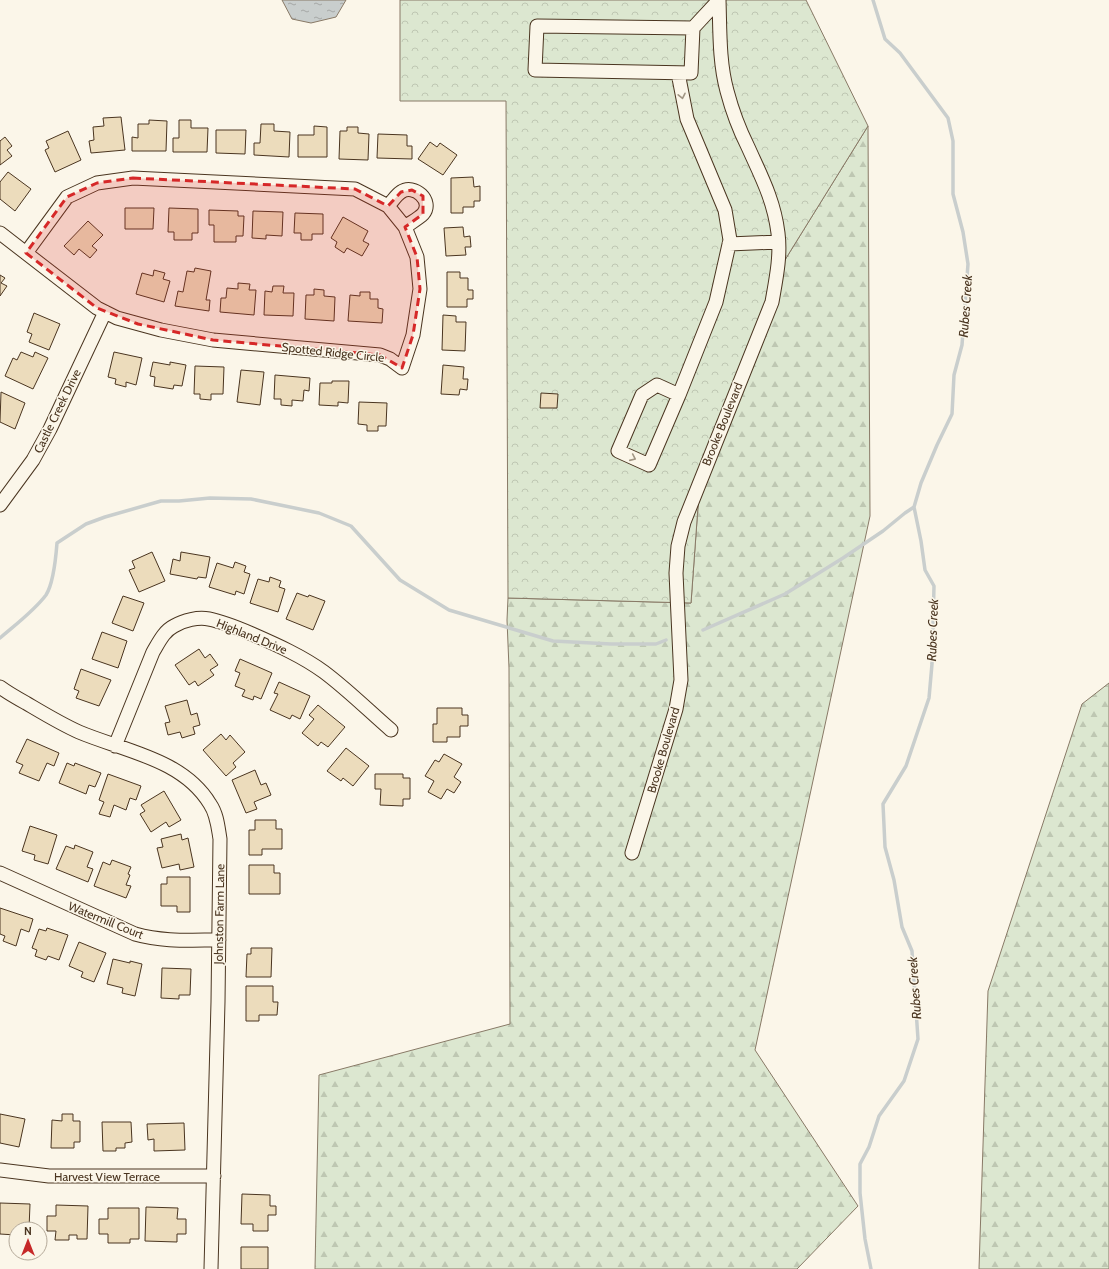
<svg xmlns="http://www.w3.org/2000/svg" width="1109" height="1269" viewBox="0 0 1109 1269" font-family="Cabin,sans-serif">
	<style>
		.forest { fill: url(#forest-firs); stroke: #887966 }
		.park { fill: url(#park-crowns); stroke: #887966 }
		.water { fill: url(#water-ripples); stroke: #887966 }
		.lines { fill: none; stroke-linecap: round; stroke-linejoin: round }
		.stream { stroke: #c9cecd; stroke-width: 3.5 }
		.building { fill: #ecdcbc; stroke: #4a3520 }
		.minor-casing { stroke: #4a3520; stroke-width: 15 }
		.minor { stroke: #fbf6e9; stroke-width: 13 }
		.oneway { stroke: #a29684 }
		.marked { fill: #d62828; fill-opacity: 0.2; stroke: #d62828; stroke-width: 3; stroke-dasharray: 8 5; stroke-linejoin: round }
		.labels { text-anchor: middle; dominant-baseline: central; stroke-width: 3; stroke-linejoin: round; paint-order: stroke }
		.street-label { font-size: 12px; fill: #4a3520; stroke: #fbf6e9 }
		.water-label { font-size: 13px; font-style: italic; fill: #4a3520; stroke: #fbf6e9 }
	</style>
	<defs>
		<pattern id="forest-firs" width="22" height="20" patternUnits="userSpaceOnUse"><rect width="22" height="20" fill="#dce7d0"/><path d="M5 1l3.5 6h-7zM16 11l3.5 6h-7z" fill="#bec7b2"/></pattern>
		<pattern id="park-crowns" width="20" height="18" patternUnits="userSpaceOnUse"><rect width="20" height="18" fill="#dce7d0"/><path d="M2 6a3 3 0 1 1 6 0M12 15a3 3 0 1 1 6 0" fill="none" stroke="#bec7b2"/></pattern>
		<pattern id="water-ripples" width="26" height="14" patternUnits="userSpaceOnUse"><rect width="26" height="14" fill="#c9cecd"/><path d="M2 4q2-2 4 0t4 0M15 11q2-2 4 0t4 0" fill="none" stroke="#a5a8a6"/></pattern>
	</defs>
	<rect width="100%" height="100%" fill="#fbf6e9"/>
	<path class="forest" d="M868,126l2,390 -115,534 103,156 -61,63h-482l4,-194 191,-51 -1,-356 -2,-48 1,-22 183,5 8,-110 76,-217z
		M1109,683v586h-130l9,-278 94,-287z"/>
	<path class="park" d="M400,0h406l62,126 -93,150 -76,217 -8,110 -183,-5 -2,-497h-106z"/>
	<path class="water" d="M282,0h64l-10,17 -25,6 -19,-4z"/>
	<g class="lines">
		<path class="stream" d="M703,630l82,-36 58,-36 40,-27 22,-18 9,-6
			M0,638c15,-13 34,-27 46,-43 7,-11 10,-39 11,-52l29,-19 19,-7 56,-16h18l31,-3 41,1 68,14 32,13 49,54 49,30 104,31 58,3h45l10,-4
			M871,1269l-6,-30 -5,-46v-29l9,-17 10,-31 25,-35 14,-42 -6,-88 -10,-24 -8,-47 -9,-33 -2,-43 23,-38 23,-68 3,-34 2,-78 -9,-16 -4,-29 -7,-34 7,-24 16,-38 15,-31 2,-39 8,-30 6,-81 -5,-32 -10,-38v-53l-5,-23 -48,-65 -15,-14 -12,-39"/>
	</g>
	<path class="building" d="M121,117l4,33 -34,3 -2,-12 5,-1 -1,-13 11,-1 -1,-8z
		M149,120l18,1 -1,30h-34v-14l6,1v-14h11z
		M179,120h12v8h17l-1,24h-34v-14h6z
		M261,124h13v7l16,1 -1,25 -35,-2v-12h6z
		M314,126l13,1v30h-29v-22h16z
		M347,127h11v6l11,1 -1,26 -29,-1 1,-28h7z
		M216,130h30l-1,24 -29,-1z
		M68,131l13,29 -26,12 -10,-22 4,-2 -3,-7z
		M378,134l29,1v11h5v13l-35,-1z
		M5,137l7,9 -5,4 5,6 -12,9v-24z
		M430,142l7,5 3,-4 17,12 -14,20 -25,-16z
		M8,172l23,17 -16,22 -15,-12v-17z
		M473,177l1,10 6,-1v15h-6v6h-11v6h-12v-35z
		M125,208h29l-1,21h-28z
		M169,208l29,1v24h-6v7h-18v-8h-6z
		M209,210l29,1v5h6l-1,20h-7v6h-22v-17h-5z
		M253,211l30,1 -1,24 -16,-1v4l-14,-1z
		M295,213l28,1v20h-11v6h-11v-7h-7z
		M343,217l25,14 -5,10 6,3 -7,12 -15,-8 -3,5 -9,-6 2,-5 -6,-4z
		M88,221l15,14 -11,11 5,4 -7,8 -11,-9 -5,6 -10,-9z
		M463,227l1,10 6,-1 1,11h-6l1,8 -20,1 -2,-28z
		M195,268l16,3 -5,29h4l-1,11 -34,-5 3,-15 5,1 4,-21 7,1z
		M154,270l11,3 -2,6 7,2 -6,21 -28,-8 6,-21 11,3z
		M447,272h13v6h8v12h5v9h-6v8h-20z
		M0,275l5,3 -4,5 6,3 -7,10z
		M238,283l12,1 -1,6h7l-2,25 -34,-3 1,-14h5l1,-10 11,1z
		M273,286h11l-1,7h11l-1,23 -29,-1 1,-24 7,1z
		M314,289l10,1v6l11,1 -1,24 -29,-2 1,-24h8z
		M360,292h10v7h8v9l5,1 -1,14 -34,-2 2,-26 10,1z
		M34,313l26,11 -11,26 -20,-8 3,-8 -5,-2z
		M443,315l13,1v6h10l-1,29 -23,-1z
		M21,352l12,5 2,-5 13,6 -15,31 -28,-13 8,-18 4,2z
		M114,352l28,6 -6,27 -10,-3v5l-11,-3 1,-5 -8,-2z
		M153,362l17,3v-3l16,3 -4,21 -8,-1 -1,4 -19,-3 1,-9 -5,-1z
		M443,365l21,2 -1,12h5l-1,11 -7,-1 -1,6 -18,-1z
		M195,366l29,1 -1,27h-12v6l-11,-1v-5h-6z
		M241,370l23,2 -4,33 -23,-3z
		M275,375l35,3 -1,13 -5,-1 -1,11 -11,-1v6l-11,-1v-6h-7z
		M332,381h17l-1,22 -10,-1v4l-19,-1 1,-22h12z
		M1,392l24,11 -10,26 -15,-7z
		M541,393l17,1 -1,14h-17z
		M359,402l28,1 -1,23h-8v5h-11v-6l-9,-1z
		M152,552l13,29 -26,11 -10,-22 6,-2 -3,-7z
		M181,552l29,5 -4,21 -8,-1 -1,2 -27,-5 3,-15 7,2z
		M235,562l11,4 -2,6 6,2 -6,20 -8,-3 -1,4 -26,-8 8,-24 16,5z
		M270,577l11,4 -2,6 6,2 -7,23 -28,-9 8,-24 11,3z
		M297,593l11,4 1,-2 16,6 -12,29 -27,-11z
		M123,596l21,7 -11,28 -21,-8z
		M102,632l25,9 -9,27 -26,-9z
		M199,649l6,9 5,-4 8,11 -8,5 4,5 -16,11 -3,-5 -6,4 -14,-20z
		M240,659l32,14 -11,26 -7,-3 -1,4 -11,-4 3,-6 -10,-4 5,-13 -5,-2z
		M81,669l30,11 -12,26 -23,-8 3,-7 -5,-2z
		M279,682l31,14 -10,23 -8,-4 -2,4 -20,-9 8,-16 -4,-1z
		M187,700l4,15 6,-2 3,12 -7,2 2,7 -13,4 -2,-6 -12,3 -3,-12 5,-1 -5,-16z
		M318,705l27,22 -17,20 -7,-5 -3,4 -16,-13 12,-14 -5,-4z
		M437,708h25v7h6v11h-8v11h-13v5h-14v-18h4z
		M221,734l5,6 4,-5 15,17 -12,11 3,4 -10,9 -23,-26z
		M27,739l32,14 -5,13 -7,-3 -8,18 -20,-8 4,-8 -7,-3z
		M346,748l23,18 -16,20 -10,-8 -2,3 -14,-10z
		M444,754l18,10 -8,13 7,5 -7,11 -7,-4 -6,10 -13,-7 6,-11 -9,-5 10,-16 4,2z
		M67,763l7,3 1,-3 26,10 -6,14 -6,-2 -3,9 -27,-11z
		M255,770l6,15 5,-2 5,12 -17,7 3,7 -11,4 -14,-33z
		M108,774l33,12 -5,14 -6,-2 -4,12 -12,-5 -4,12 -11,-3 5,-12 -5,-2z
		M375,774h28v4h7v21h-7v7l-23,-1 1,-16h-6z
		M164,791l17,29 -12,7 -3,-5 -15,10 -11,-18 5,-3 -4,-6z
		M255,820h21v9h6v20h-20v6h-13v-25h6z
		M30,826l27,9 -9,29 -14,-4 1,-5 -13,-4z
		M181,834l1,6 6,-2 6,29 -14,3 -1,-6 -17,4 -5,-20 6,-1 -2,-8z
		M75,845l18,7 -6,15 6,2 -5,13 -32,-13 10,-23 8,3z
		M112,860l19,7 -3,7 2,1 -4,10 5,1 -5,12 -32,-12 9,-24 7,3z
		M249,865h25v8h6v21h-31z
		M167,877h23v35h-13v-6h-16v-22h6z
		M0,908l33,11 -4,13 -8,-3 -5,17 -13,-5 2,-5 -5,-2z
		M47,928l21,7 -9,25 -11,-4 -2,4 -11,-4 2,-6 -5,-2 7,-19 7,2z
		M79,942l27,11 -12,29 -13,-5 2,-5 -14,-6z
		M251,948h21l-1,29h-25l1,-23h4z
		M113,959l17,4v-2l12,3 -7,32 -13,-3 1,-5 -16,-4z
		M162,968l29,1 -1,26h-11v4l-18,-1z
		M246,986h27v16h5l-1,13h-18v6h-13z
		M0,1114l25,5 -6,28 -19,-4z
		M62,1114h11v7h7v21h-6v6h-23l1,-28 10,1z
		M102,1122h29l1,20 -7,1v5h-9v3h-13z
		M184,1123l1,27 -31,1v-12l-6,1 -1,-16z
		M242,1194l28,1v11h6v9h-8v16h-15v-7h-12z
		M0,1203l30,1 -1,25h-13v6l-16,-1z
		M56,1205l32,1 -1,33h-10v-4h-8v5h-14l1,-9h-9v-15h9z
		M146,1207l32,1 -1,11h9v15h-9v8l-32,-1z
		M108,1208h31v31h-9v4h-22v-9h-9v-15h9z
		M241,1247h27v22h-27z"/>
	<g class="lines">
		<defs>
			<path id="minor" d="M693,28l-156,-2 -2,44 156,3 2,-45 26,-28
				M678,73l9,46 38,91 5,30 -14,62 -37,93 -30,70 -31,-14 24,-56 15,-10 22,10
				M388,206c4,-4 8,-11 13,-14 13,-9 33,9 22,22 -5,5 -13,9 -18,13
				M0,233l97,75 20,10 44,12 52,10 167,15 10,4 12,9 11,-33 7,-46 -3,-32 -12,-30 -17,-21 -33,-17 -222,-11 -36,5 -30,14 -41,56
				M729,244l49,-2
				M0,505l33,-45 17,-31 55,-117
				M0,687c8,6 17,11 26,16 17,10 35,21 53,29 45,19 104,27 131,72 7,10 8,23 10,35l-2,163 -7,267
				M115,746l38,-94c6,-10 11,-21 21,-26 10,-6 24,-9 35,-7 15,3 29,9 43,15 25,11 50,22 72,38 24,18 45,39 67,58
				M632,853l44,-144 5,-29 -5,-107 2,-27 6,-24 88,-220c4,-23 9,-46 6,-69 -4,-33 -17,-57 -30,-86 -9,-18 -16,-37 -21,-56 -8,-29 -7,-61 -8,-91
				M0,873l135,61c28,8 55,6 84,6
				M0,1170l49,6h165"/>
		</defs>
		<use href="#minor" class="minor-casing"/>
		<use href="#minor" class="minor"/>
	</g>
	<defs><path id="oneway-chevron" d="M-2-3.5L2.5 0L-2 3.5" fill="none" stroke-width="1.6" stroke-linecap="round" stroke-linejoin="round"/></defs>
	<g class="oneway">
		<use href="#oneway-chevron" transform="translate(682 96) rotate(78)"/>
		<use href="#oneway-chevron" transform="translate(633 458) rotate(24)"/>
	</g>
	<path class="marked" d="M133,178l222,11 33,17 13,-14 11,-2 11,6v18l-18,13 12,30 3,32 -7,46 -11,33 -22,-13 -167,-15 -75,-16 -41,-16 -71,-55 41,-56 30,-14z"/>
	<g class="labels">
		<g class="street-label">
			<text transform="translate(333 352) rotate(6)">Spotted Ridge Circle</text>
			<text transform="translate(57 411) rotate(-64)">Castle Creek Drive</text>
			<text transform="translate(722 424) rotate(-68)">Brooke Boulevard</text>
			<text transform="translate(252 636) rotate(22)">Highland Drive</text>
			<text transform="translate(663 750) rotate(-74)">Brooke Boulevard</text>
			<text transform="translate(219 914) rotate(-89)">Johnston Farm Lane</text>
			<text transform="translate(106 920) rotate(22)">Watermill Court</text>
			<text x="107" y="1176">Harvest View Terrace</text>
		</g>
		<g class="water-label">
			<text transform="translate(965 306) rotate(-86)">Rubes Creek</text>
			<text transform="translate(932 630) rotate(-88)">Rubes Creek</text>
			<text transform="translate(914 988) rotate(-94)">Rubes Creek</text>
		</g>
	</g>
	<g transform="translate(28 1241)"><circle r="19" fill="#fbf6e9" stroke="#b4a999"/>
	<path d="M0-3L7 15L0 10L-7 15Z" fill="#c62828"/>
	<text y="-6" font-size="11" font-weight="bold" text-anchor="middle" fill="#4a3520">N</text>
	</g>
</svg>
